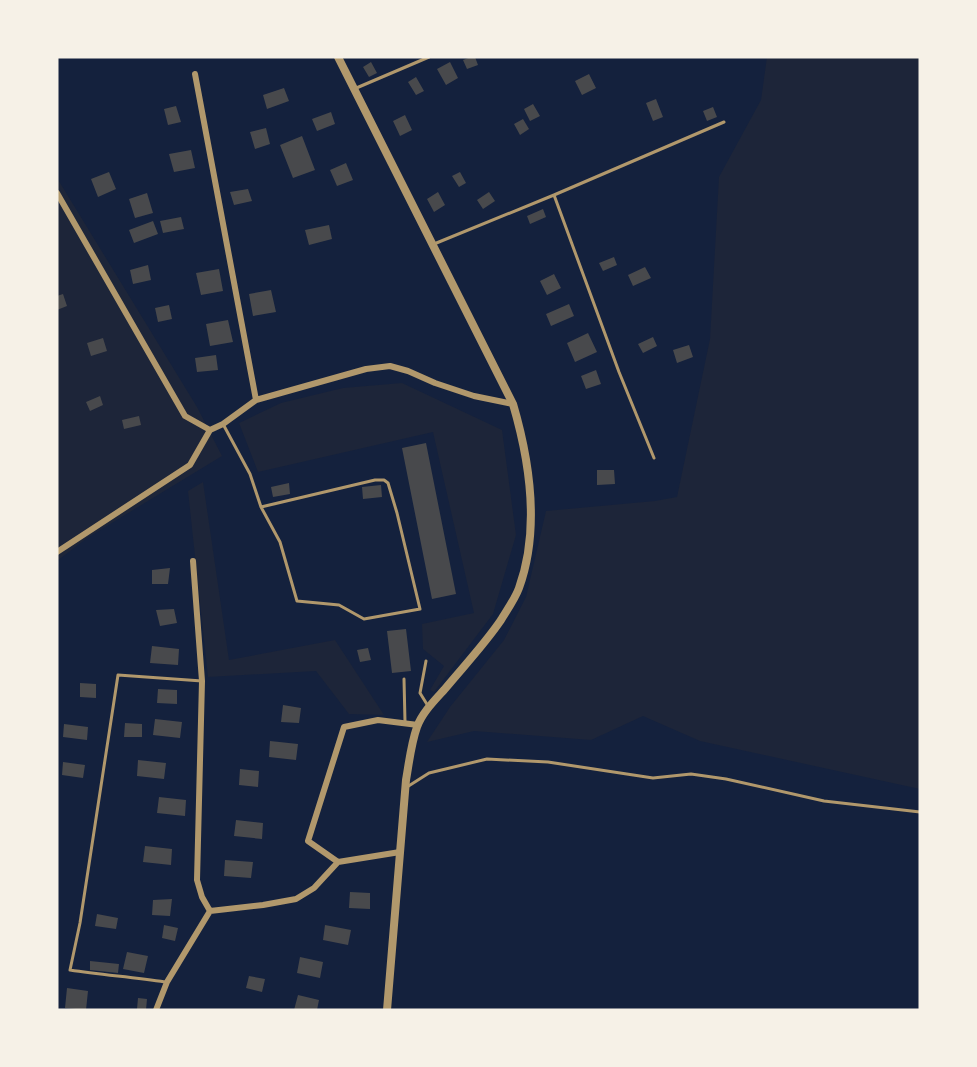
<svg xmlns="http://www.w3.org/2000/svg" width="977" height="1067" viewBox="0 0 977 1067" font-family="'Roboto Serif',serif">
	<style>
		.green { fill: #1d2539 }
		.building { fill: #48494c }
		.lines { fill: none; stroke-linecap: round; stroke-linejoin: round }
		.service { stroke: #b1986c; stroke-width: 3 }
		.minor { stroke: #b1986c; stroke-width: 6 }
		.tertiary { stroke: #b1986c; stroke-width: 8 }
	</style>
	<rect width="100%" height="100%" fill="#14213d"/>
	<path class="green" d="M767,57h153v732l-220,-48 -57,-25 -52,24 -117,-9 -47,11 23,-35 54,-67 22,-43 20,-86 109,-10 22,-4 33,-158 9,-162 42,-77z
		M57,178l140,229 25,49 -135,82 -30,23z
		M402,383l100,47 14,105 -23,79 -59,78 -4,-2 14,-24 -21,-17 -1,-25 52,-11 -41,-181 -175,40 -19,-49 42,-20 62,-15z
		M203,482l26,178 106,-20 49,75 -35,-1 -33,-43 -108,6 -20,-186z"/>
	<path class="building" d="M471,57h4l3,8 -11,4 -4,-9z
		M371,62l6,11 -8,4 -6,-10z
		M450,62l8,16 -12,7 -9,-16z
		M589,74l7,14 -14,7 -7,-14z
		M416,77l8,14 -8,4 -8,-13z
		M284,88l5,13 -22,8 -4,-14z
		M656,99l7,18 -10,4 -7,-18z
		M533,104l7,12 -10,5 -6,-12z
		M176,106l5,16 -13,3 -4,-16z
		M713,107l4,10 -10,4 -4,-10z
		M331,112l4,12 -18,7 -5,-12z
		M405,115l7,15 -12,6 -7,-15z
		M523,119l6,10 -9,6 -6,-11z
		M266,128l4,16 -15,5 -5,-17z
		M302,136l13,34 -22,8 -13,-33z
		M191,150l4,18 -21,4 -5,-18z
		M346,163l7,17 -16,6 -7,-16z
		M109,172l7,17 -18,8 -7,-18z
		M460,172l6,11 -7,4 -7,-11z
		M248,189l4,12 -18,4 -4,-13z
		M438,192l7,13 -11,7 -7,-13z
		M489,192l6,9 -12,8 -6,-9z
		M147,193l6,20 -18,5 -6,-19z
		M543,209l3,8 -16,7 -3,-8z
		M181,217l3,12 -21,4 -3,-12z
		M153,221l5,13 -24,9 -5,-13z
		M329,225l3,14 -23,6 -4,-15z
		M614,257l3,8 -14,6 -4,-8z
		M148,265l3,15 -18,4 -3,-14z
		M645,267l6,11 -18,8 -5,-11z
		M219,269l4,22 -22,4 -5,-22z
		M554,274l7,14 -14,7 -7,-14z
		M271,290l5,22 -23,4 -4,-22z
		M63,294l4,12 -10,4v-14z
		M569,304l5,12 -23,10 -5,-12z
		M169,305l3,14 -14,3 -3,-14z
		M228,320l5,22 -23,4 -4,-22z
		M588,333l9,19 -22,10 -8,-19z
		M653,337l4,9 -14,7 -5,-9z
		M103,338l4,13 -16,5 -4,-13z
		M689,345l4,12 -16,6 -4,-13z
		M216,355l2,15 -21,2 -2,-14z
		M596,370l5,14 -15,5 -5,-13z
		M100,396l3,9 -13,6 -4,-9z
		M139,416l2,9 -17,4 -2,-9z
		M426,443l30,151 -24,5 -30,-151z
		M597,470h17l1,14 -18,1z
		M289,483l1,11 -17,3 -2,-10z
		M381,485l1,12 -19,2 -1,-12z
		M170,568l-2,16h-16v-14z
		M174,609l3,14 -17,3 -4,-16z
		M406,629l5,42 -19,2 -5,-42z
		M152,646l27,3 -1,16 -28,-2z
		M368,648l3,12 -11,2 -3,-12z
		M80,683l16,1v14l-16,-1z
		M158,689l19,1v14l-20,-1z
		M283,705l18,3 -2,15 -18,-1z
		M155,719l27,3 -2,16 -27,-3z
		M125,723l17,1v13h-18z
		M64,724l24,3 -1,13 -24,-3z
		M270,741l28,3 -2,16 -27,-3z
		M138,760l28,3 -2,16 -27,-3z
		M63,762l22,3 -2,13 -21,-3z
		M240,769l19,2 -1,16 -19,-2z
		M159,797l27,3 -1,16 -28,-3z
		M236,820l27,3 -1,16 -28,-3z
		M145,846l27,3 -1,16 -28,-3z
		M225,860l28,2 -2,16 -27,-2z
		M350,892l20,1v16l-21,-1z
		M172,899l-2,17 -18,-1 1,-15z
		M97,914l21,4 -2,11 -21,-3z
		M164,925l14,3 -3,13 -13,-3z
		M325,925l26,5 -3,15 -25,-5z
		M127,952l21,4 -4,17 -21,-4z
		M300,957l23,5 -3,16 -23,-5z
		M90,961l29,3 -1,9 -28,-3z
		M249,976l16,3 -3,13 -16,-4z
		M67,988l21,3 -2,19 -21,-2z
		M298,995l21,5 -2,10h-23z
		M138,998l9,1 -1,11 -9,-1z"/>
	<g class="lines">
		<path class="service" d="M354,89l75,-32
			M434,244l120,-49
			M223,424l27,50 11,33 19,35 17,59 42,4 25,14 56,-10 -23,-96 -9,-30 -4,-3h-9l-114,27
			M654,458l-35,-86 -65,-177 170,-73
			M426,661l-6,32 8,13
			M404,679l1,43
			M407,787l22,-14 58,-14 61,3 105,16 38,-4 35,5 98,22 96,11
			M165,982c-32,-5 -63,-7 -95,-12l10,-47 38,-248 84,6"/>
		<path class="minor" d="M195,74l61,326
			M57,193l128,223 25,14 -20,35 -133,87
			M210,430l13,-6 33,-24 110,-31 24,-3 18,5 27,12 39,13 39,8
			M338,862l-30,-21 36,-114 34,-7 40,5
			M210,911l53,-6 33,-6 18,-11 24,-26 62,-10
			M156,1010l11,-28 43,-71 -8,-14 -5,-17 5,-199 -9,-120"/>
		<path class="tertiary" d="M338,57l175,347c17,58 27,126 6,184 -4,11 -12,22 -18,32 -17,25 -38,47 -57,70 -10,11 -22,23 -27,37 -6,17 -8,36 -11,53l-19,230"/>
	</g>
	<rect width="977" height="1067" fill="none" stroke="#f6f1e7" stroke-width="117"/>
</svg>
